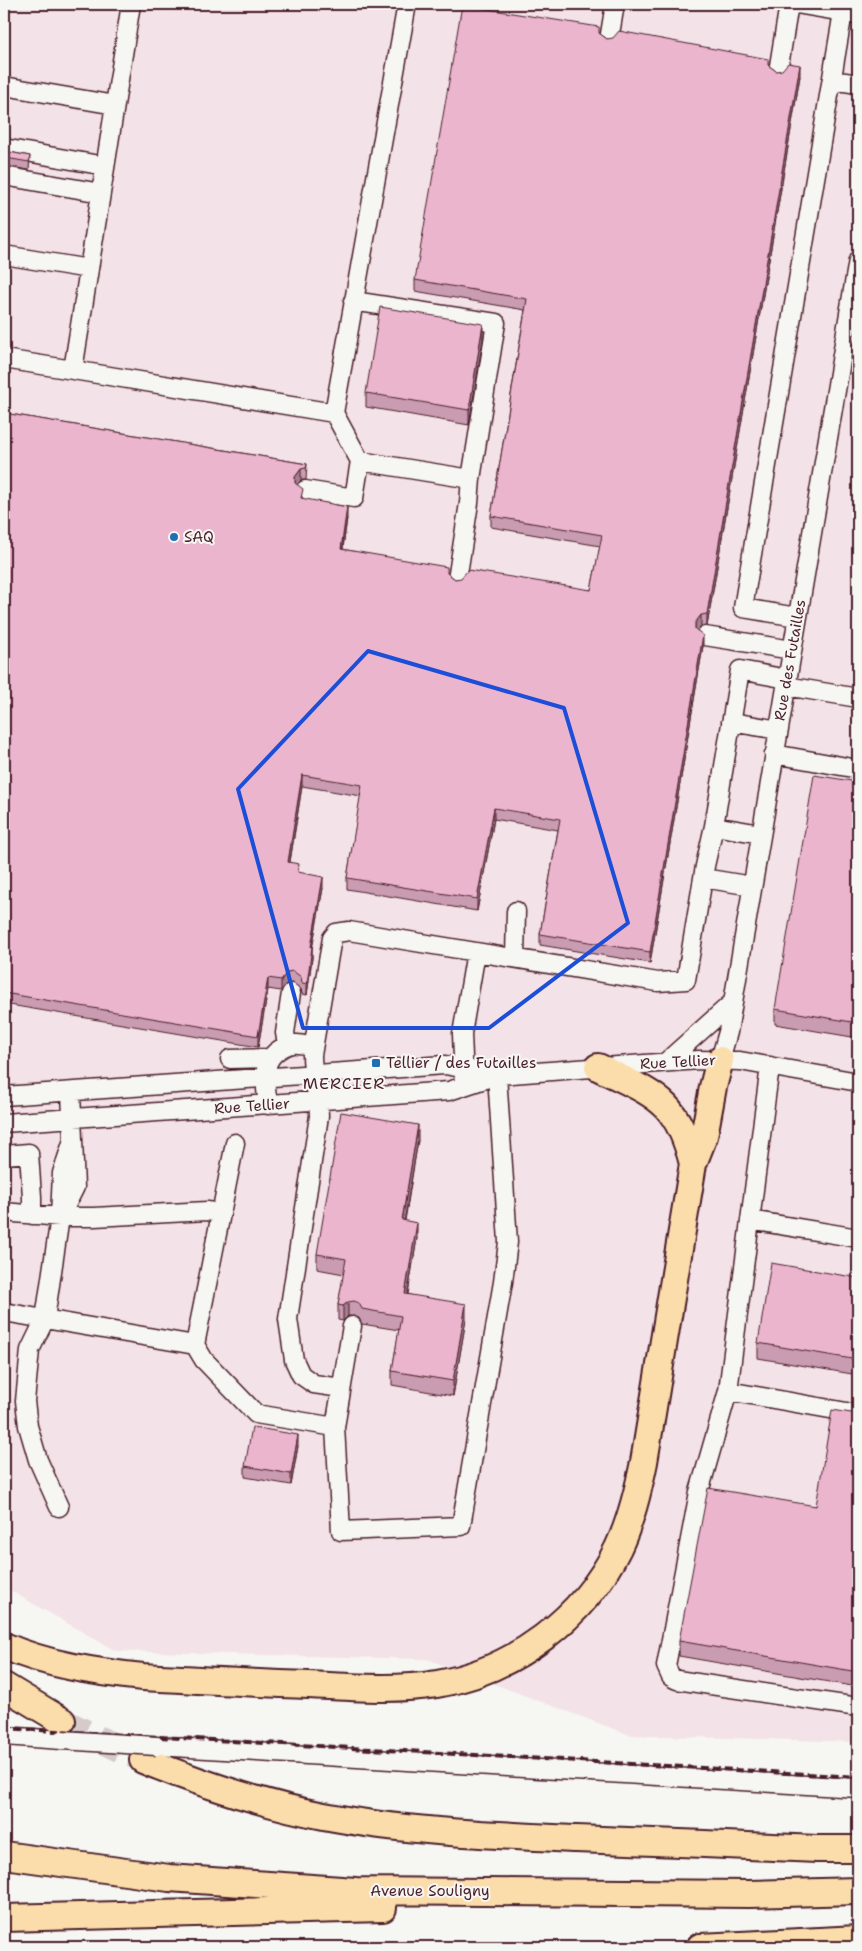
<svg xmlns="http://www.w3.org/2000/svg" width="862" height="1951" viewBox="0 0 862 1951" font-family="'Shantell Sans',sans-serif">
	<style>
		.built { fill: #f3e2e7 }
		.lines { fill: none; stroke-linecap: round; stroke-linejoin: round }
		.highway-tunnel { stroke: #d4cbca; stroke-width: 26; stroke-dasharray: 26 13; stroke-linecap: butt }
		.minor-casing { stroke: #4a1f2b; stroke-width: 21 }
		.highway-casing { stroke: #4a1f2b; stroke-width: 30 }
		.minor { stroke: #f6f6f2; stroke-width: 18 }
		.highway { stroke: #fbddab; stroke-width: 26 }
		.rail { stroke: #4a1f2b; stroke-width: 4; stroke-dasharray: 8 4; stroke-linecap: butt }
		.minor-bridge-casing { stroke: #4a1f2b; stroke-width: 21; stroke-linecap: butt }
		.minor-bridge { stroke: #f6f6f2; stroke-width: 18 }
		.wall { fill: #ca9cb1; stroke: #4a1f2b }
		.shaded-wall { fill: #a47f90; stroke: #4a1f2b }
		.building { fill: #ebb5ce; stroke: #4a1f2b }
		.marked { fill: none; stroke: #1d4ed8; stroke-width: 4; stroke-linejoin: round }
		.poi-dot { fill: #1f6fb2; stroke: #f6f6f2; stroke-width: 2 }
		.labels { text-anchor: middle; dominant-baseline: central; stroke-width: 4; stroke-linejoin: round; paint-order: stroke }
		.poi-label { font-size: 15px; fill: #4a1f2b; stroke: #f6f6f2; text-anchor: start }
		.street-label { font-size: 15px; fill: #4a1f2b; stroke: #f6f6f2 }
		.neighbourhood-label { font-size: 16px; letter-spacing: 1px; fill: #4a1f2b; stroke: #f6f6f2 }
	</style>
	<rect width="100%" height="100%" fill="#f6f6f2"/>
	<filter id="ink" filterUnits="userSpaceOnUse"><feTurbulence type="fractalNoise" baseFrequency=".02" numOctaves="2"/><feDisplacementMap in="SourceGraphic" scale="10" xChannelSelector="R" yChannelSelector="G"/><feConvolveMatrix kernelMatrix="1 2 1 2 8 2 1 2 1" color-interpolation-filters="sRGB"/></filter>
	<g filter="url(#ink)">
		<path class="built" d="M4,4h854v1738l-228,-7 -203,-76 -311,-8 -112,-64z"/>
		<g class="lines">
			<path class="highway-tunnel" d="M62,1721l81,39"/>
			<defs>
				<path id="minor" d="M131,4l-58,366 261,43
					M796,4l47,8
					M609,40l6,-36
					M778,72l11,-68
					M832,80l26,4
					M4,86l111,19
					M4,148l101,18
					M4,176l97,17
					M4,255l85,14
					M353,301l143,22 -25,156 -111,-18 -26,-48 73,-409
					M4,359l69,11
					M305,490l49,8 6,-37
					M457,580l12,-77 2,-24
					M797,617l-54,-9 100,-596 15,3
					M705,636l87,14
					M786,686l72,12
					M731,722l48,8
					M774,754l84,15
					M761,834l-47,-8 26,-156 47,9
					M703,878l49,8
					M515,958l1,-47
					M287,1044l-2,-11 6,-40
					M230,1059l39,-1
					M720,1060l8,-28 130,-772
					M666,1062l67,-60
					M464,1080l-2,-46 14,-82
					M4,1096l441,-31 49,9
					M268,1105c-2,-19 -8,-40 8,-53 14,-11 20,-9 37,-5
					M4,1123l445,-32 48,-16 202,-15 41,1 118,21
					M4,1155l25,-2 3,44v18
					M63,1211l12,-24 -4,-95
					M4,1212l56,5h34l113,-6 14,2
					M750,1220l108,18
					M4,1312l191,33 40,-202
					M352,1326l-17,101 6,104 120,-5 42,-244 5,-40 -11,-167
					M195,1345l9,15 52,54 79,13
					M341,1388l-27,-4 -13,-9 -7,-15 -6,-41 31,-203c0,-21 -7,-40 -7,-61l20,-117 4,-5 13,-2 309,51 28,-2 19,-114 9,-40
					M728,1391l42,-325
					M858,1414l-130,-23 -29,101 -33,174 5,11 6,3 181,27
					M59,1507l-21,-47 -10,-34 -3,-25 5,-51 15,-31 15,-102 2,-44 11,-33
					M4,1736l58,4
					M156,1746l702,42"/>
				<path id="highway" d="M598,1067c56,28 79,31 95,97
					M4,1646c44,19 91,26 139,31 55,3 111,6 166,8 43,2 85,6 128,-1 76,-13 147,-66 181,-136 13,-27 20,-57 26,-86l49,-298 11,-28 9,-49 7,-27
					M4,1686l58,35
					M143,1760c59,24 119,44 181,56 83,16 167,19 252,23 80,3 161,6 241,10h41
					M4,1855l165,23 187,13 393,3 109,-3
					M4,1918l379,-10
					M700,1947l158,-8"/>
			</defs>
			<use href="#minor" class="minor-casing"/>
			<use href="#highway" class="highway-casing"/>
			<use href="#minor" class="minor"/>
			<use href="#highway" class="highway"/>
			<path class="rail" d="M4,1728l854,49"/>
			<defs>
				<path id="minor-bridge" d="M62,1740l94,6"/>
			</defs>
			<use href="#minor-bridge" class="minor-bridge-casing"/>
			<use href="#minor-bridge" class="minor-bridge"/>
		</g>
		<path class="wall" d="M599,33l8,6 161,26 8,6 24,5 -93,550h-6l-4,5 6,15 -53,317 -110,-18v-11l18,-104 -64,-11 -17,92 -130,-22v-11l14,-82 -59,-10 -12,76 9,10 24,16 -11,61v9l-5,37 -5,-1 -1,-5 -8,-6h-6l-6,8 -13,-2 -10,58 -254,-43v-591l303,51 -1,16h-5l-4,5 6,14 44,19 -4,31 104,24 8,6 136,11 9,-44 -109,-19v-11l34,-206 -110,-19v-11z
			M4,151l26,5 -1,14 -23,-4h-2z
			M483,339l-14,86 -103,-18v-14z
			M858,782v256l-83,-14v-15z
			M418,1140l-13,81 12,17 -9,56 58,25 -13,77 -61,-11v-14l7,-41 -37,-6 -3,-6 -5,-2h-6l-5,5 -5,-1v-15l6,-31 -27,-5v-15z
			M858,1278v97l-100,-17v-15z
			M858,1414v273l-179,-31v-15l137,-135z
			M298,1446l-7,39 -46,-8v-11z"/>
		<path class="shaded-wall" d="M800,65v11l-93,550v-12z
			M483,324v15l-14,86v-15z
			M301,469v11l-6,8v-11z
			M347,507v11l-6,42v-11z
			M701,615v11l-6,8v-11z
			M703,635v11l-53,317v-11z
			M302,775v11l-14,87v-11z
			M494,808v11l-17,92v-12z
			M323,877v11l-11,61v9l-5,37v-11l4,-37z
			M287,972v11l-6,8v-11z
			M268,978v11l-10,58v-11z
			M418,1125v15l-16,95v-15z
			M417,1223v15l-12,71v-15z
			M348,1302v14l-5,5v-15z
			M466,1304v15l-13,77v-15z
			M298,1435v11l-7,39v-11z"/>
		<path class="building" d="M462,5l137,22v6l8,6 6,-1 6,-7 149,28v6l8,6 6,-1 6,-7 12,2 -93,549 -6,1 -6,8v6l8,6 -53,317 -110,-18 20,-115 -66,-11 -17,91 -130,-21 15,-93 -60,-10 -14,87 11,2 -1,8 25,5 -12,70h1l-5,37 -5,-1 -1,-6 -8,-6 -6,1 -6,8 -13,-2 -10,58 -254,-43v-580l303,51 -1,4 -5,1 -6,8v6l8,6 -2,9 46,9 -6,42 106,18v6l8,6 6,-1 7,-8 123,20 11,-55 -111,-19 36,-217 -112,-19z
			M4,151l26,5 -1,6 -23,-4h-2z
			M380,307l103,17 -14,86 -103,-17z
			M814,775l44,7v241l-83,-14z
			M341,1112l77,13 -16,95 15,3 -12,71 61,10 -13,77 -61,-10 9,-55 -39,-7 -3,-6 -5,-2 -6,1 -5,4 -5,-1 8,-46 -29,-5z
			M771,1263l87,15v82l-100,-17z
			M832,1410l26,4v258l-179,-31 29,-153 108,18z
			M252,1427l46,8 -7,39 -46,-8z"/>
	</g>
	<path class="marked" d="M368,651l196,57 64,215 -139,105h-186l-65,-239z"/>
	<g class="poi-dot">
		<circle cx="174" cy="537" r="5"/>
		<rect x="371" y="1058" width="10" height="10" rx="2.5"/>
	</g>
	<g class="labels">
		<g class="poi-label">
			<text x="184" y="537">SAQ</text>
			<text x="386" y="1063">Tellier / des Futailles</text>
		</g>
		<g class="street-label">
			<text transform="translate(790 660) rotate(-80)">Rue des Futailles</text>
			<text transform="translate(678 1062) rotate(-3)">Rue Tellier</text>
			<text transform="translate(252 1106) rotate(-4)">Rue Tellier</text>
			<text x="430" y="1891">Avenue Souligny</text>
		</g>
		<g class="neighbourhood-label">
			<text x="344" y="1083">MERCIER</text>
		</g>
	</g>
	<rect width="862" height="1951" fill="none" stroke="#f6f6f2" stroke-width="20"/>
	<rect x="10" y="10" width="842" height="1931" fill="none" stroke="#4a1f2b" stroke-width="2" filter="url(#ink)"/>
</svg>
